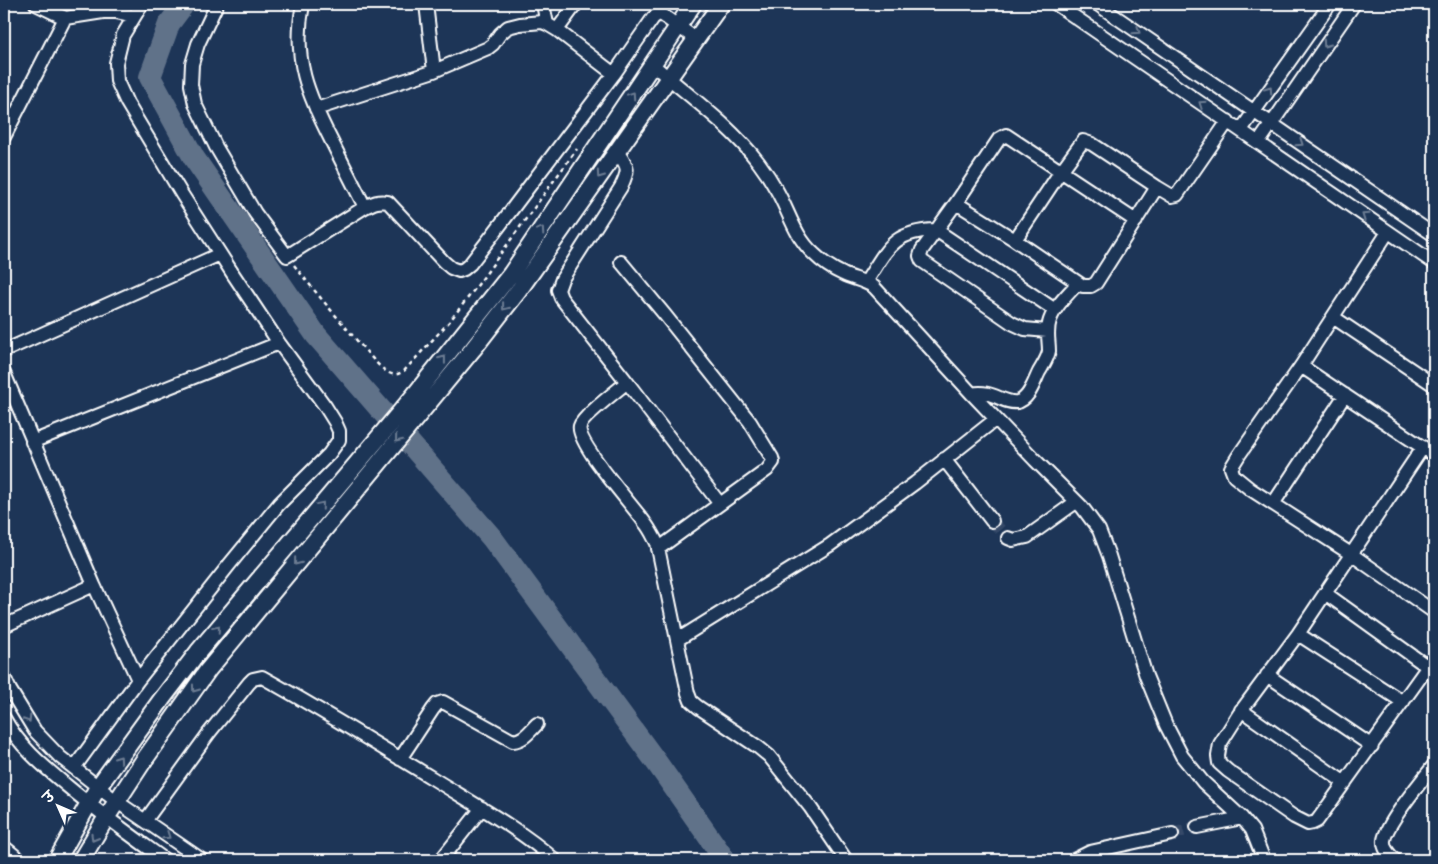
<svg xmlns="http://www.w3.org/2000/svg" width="1438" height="864" viewBox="0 0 1438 864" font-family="Pangolin,'Playpen Sans Deva',sans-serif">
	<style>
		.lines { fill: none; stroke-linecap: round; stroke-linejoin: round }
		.river { stroke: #617289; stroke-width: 22 }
		.minor-tunnel { stroke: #344968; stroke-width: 12; stroke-dasharray: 12 6; stroke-linecap: butt }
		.minor-casing { stroke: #fff; stroke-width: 16 }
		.major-casing { stroke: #fff; stroke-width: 20 }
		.path { stroke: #fff; stroke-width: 2.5; stroke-dasharray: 4 4; stroke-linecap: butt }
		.minor { stroke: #1d3557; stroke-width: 12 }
		.major { stroke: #1d3557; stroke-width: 16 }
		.oneway { stroke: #6c7c92 }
	</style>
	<rect width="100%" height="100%" fill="#1d3557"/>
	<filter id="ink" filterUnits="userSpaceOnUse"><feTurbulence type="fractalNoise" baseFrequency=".02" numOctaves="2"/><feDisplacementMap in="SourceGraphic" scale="10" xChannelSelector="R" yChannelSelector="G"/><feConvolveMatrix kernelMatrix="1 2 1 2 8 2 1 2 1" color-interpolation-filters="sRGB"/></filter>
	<g filter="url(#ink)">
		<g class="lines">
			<path class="river" d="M184,4l-15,20 -19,53 44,81 122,177 176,203 165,225 68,97"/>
			<path class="minor-tunnel" d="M992,521l16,17
				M1172,834l25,-7"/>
			<defs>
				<path id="minor" d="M36,4l29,14
					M217,4l-19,40 -6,20 -1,21 4,19 21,43 39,66 32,43 78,-49c8,-4 14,-7 23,-5l56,60 7,6 8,3 5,-2 6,-5 24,-31 120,-159 39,-56 4,-3 4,-1 35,25
					M303,4c-11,55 5,91 29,138 11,22 22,44 33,65
					M426,4l8,67
					M543,4l4,20
					M1056,4l378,259
					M1097,4l337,231
					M557,30l19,-26
					M652,64c37,32 78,61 107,99 6,8 12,17 17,26 13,22 18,47 38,65 8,8 18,15 29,20 10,5 21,6 31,13l98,107 63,66 47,47 17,23 10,26 37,120 20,49 16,31 21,26 39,36 10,12 12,30
					M316,109l118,-38 54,-23 5,-4 7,-10 8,-7 12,-3 22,-2 5,2 10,6 57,44
					M1241,130l89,-126
					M4,137l61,-119 38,-6h13l18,4
					M1259,142l95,-138
					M617,151c11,17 13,17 4,36l-59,92 -4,11 3,8 66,84c-10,9 -44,34 -47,44 -5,16 54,81 65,97 5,6 8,13 12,20l31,150 3,8 7,6 60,40 11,9 41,51 36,53
					M956,203l-34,47 -2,6 2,5 90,62 13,6 22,2
					M1136,221l-130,-86 -7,4 -43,64 59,37 68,46h8l5,-3 61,-96 15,9 5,-1 51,-74
					M1388,232l-87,134 -62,89 -8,13 3,8 16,13 101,65 83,58
					M1015,240l46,-69 22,-30 9,3 65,43
					M621,262l44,53 85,107 22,36 1,4 -6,8 -47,34
					M866,282c21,-33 27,-51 70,-52l119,80
					M1333,317l101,68
					M4,351l216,-97
					M1301,366l133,89
					M4,373l90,212 44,95
					M627,382l93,122 -62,45
					M972,394c20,-5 31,10 45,8 12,-2 17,-20 22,-30 4,-7 9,-14 10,-21 0,-11 -3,-20 1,-31 5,-14 18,-26 28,-37
					M32,442l247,-99
					M1423,447l-125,187 -57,77 -21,33 -2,12 1,7 9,8 66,46 14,7 5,-1 4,-2 8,-11 109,-152
					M944,459l48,62
					M1273,504l72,-109
					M1008,538l5,2 14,-3 49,-35
					M1325,593l103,74
					M4,626l90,-41
					M1298,634l105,68
					M677,640l153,-95 85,-62 81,-64
					M1267,675l105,71
					M4,677l6,13 25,41 25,26 56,44 86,59
					M1241,710l104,73
					M4,718c15,28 38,47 62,67 32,27 66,51 99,75
					M400,759l33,-50 4,-5 6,-2 70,39c11,-1 16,-9 24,-17
					M74,768l64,-88 91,-115 50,-61 50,-50 10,-14v-9l-4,-9 -10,-16 -46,-63 -46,-69 -52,-81 -54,-90 -10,-22 -1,-18 7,-28 19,-31
					M145,821l64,-88 40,-50 4,-4 9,-2c58,32 114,67 170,101 42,26 86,50 123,82
					M1197,827l45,-9
					M4,847l16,13
					M441,860l41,-52
					M1074,860l16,-8 82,-18
					M1395,860c-5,-5 -12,-11 -11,-20 3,-18 38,-59 50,-75"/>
				<path id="major" d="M57,860l41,-73 64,-88 36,-47 215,-255 98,-123 182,-270
					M81,860l25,-42 36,-55 66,-93 265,-321 46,-59 202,-286"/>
			</defs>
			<use href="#minor" class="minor-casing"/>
			<use href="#major" class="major-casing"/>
			<path class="path" d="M294,265c21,27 43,52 65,78 9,10 19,24 30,30 6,3 10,1 15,-2l45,-49 25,-32 103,-141"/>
			<use href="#minor" class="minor"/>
			<use href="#major" class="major"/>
		</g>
		<defs><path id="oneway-chevron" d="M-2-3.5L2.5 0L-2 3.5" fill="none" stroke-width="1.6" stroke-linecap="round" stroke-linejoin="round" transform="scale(1.25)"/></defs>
		<g class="oneway">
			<use href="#oneway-chevron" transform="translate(1137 31) rotate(34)"/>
			<use href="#oneway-chevron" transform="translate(1326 44) rotate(125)"/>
			<use href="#oneway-chevron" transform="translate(1269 90) rotate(-55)"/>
			<use href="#oneway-chevron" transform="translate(632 95) rotate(-56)"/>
			<use href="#oneway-chevron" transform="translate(1202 104) rotate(-146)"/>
			<use href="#oneway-chevron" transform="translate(1300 143) rotate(34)"/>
			<use href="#oneway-chevron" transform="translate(600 175) rotate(125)"/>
			<use href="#oneway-chevron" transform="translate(1365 216) rotate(-145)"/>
			<use href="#oneway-chevron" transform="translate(541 230) rotate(-56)"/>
			<use href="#oneway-chevron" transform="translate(505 307) rotate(128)"/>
			<use href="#oneway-chevron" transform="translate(443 359) rotate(-52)"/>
			<use href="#oneway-chevron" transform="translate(398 439) rotate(129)"/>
			<use href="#oneway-chevron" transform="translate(321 505) rotate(-50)"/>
			<use href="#oneway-chevron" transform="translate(297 562) rotate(129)"/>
			<use href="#oneway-chevron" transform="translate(217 629) rotate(-50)"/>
			<use href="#oneway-chevron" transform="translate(195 689) rotate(126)"/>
			<use href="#oneway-chevron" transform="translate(28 719) rotate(58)"/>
			<use href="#oneway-chevron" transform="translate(119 759) rotate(-55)"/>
			<use href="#oneway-chevron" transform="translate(167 836) rotate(34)"/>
			<use href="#oneway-chevron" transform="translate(94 838) rotate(120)"/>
		</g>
	</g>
	<rect width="1438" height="864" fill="none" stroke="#1d3557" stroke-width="20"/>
	<rect x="10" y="10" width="1418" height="844" fill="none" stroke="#fff" stroke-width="2" filter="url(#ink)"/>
	<g transform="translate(58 806) rotate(315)" stroke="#1d3557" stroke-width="4" paint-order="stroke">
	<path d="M0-4L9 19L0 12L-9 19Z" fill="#ffffff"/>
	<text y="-8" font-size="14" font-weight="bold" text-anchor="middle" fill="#ffffff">उ</text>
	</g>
</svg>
